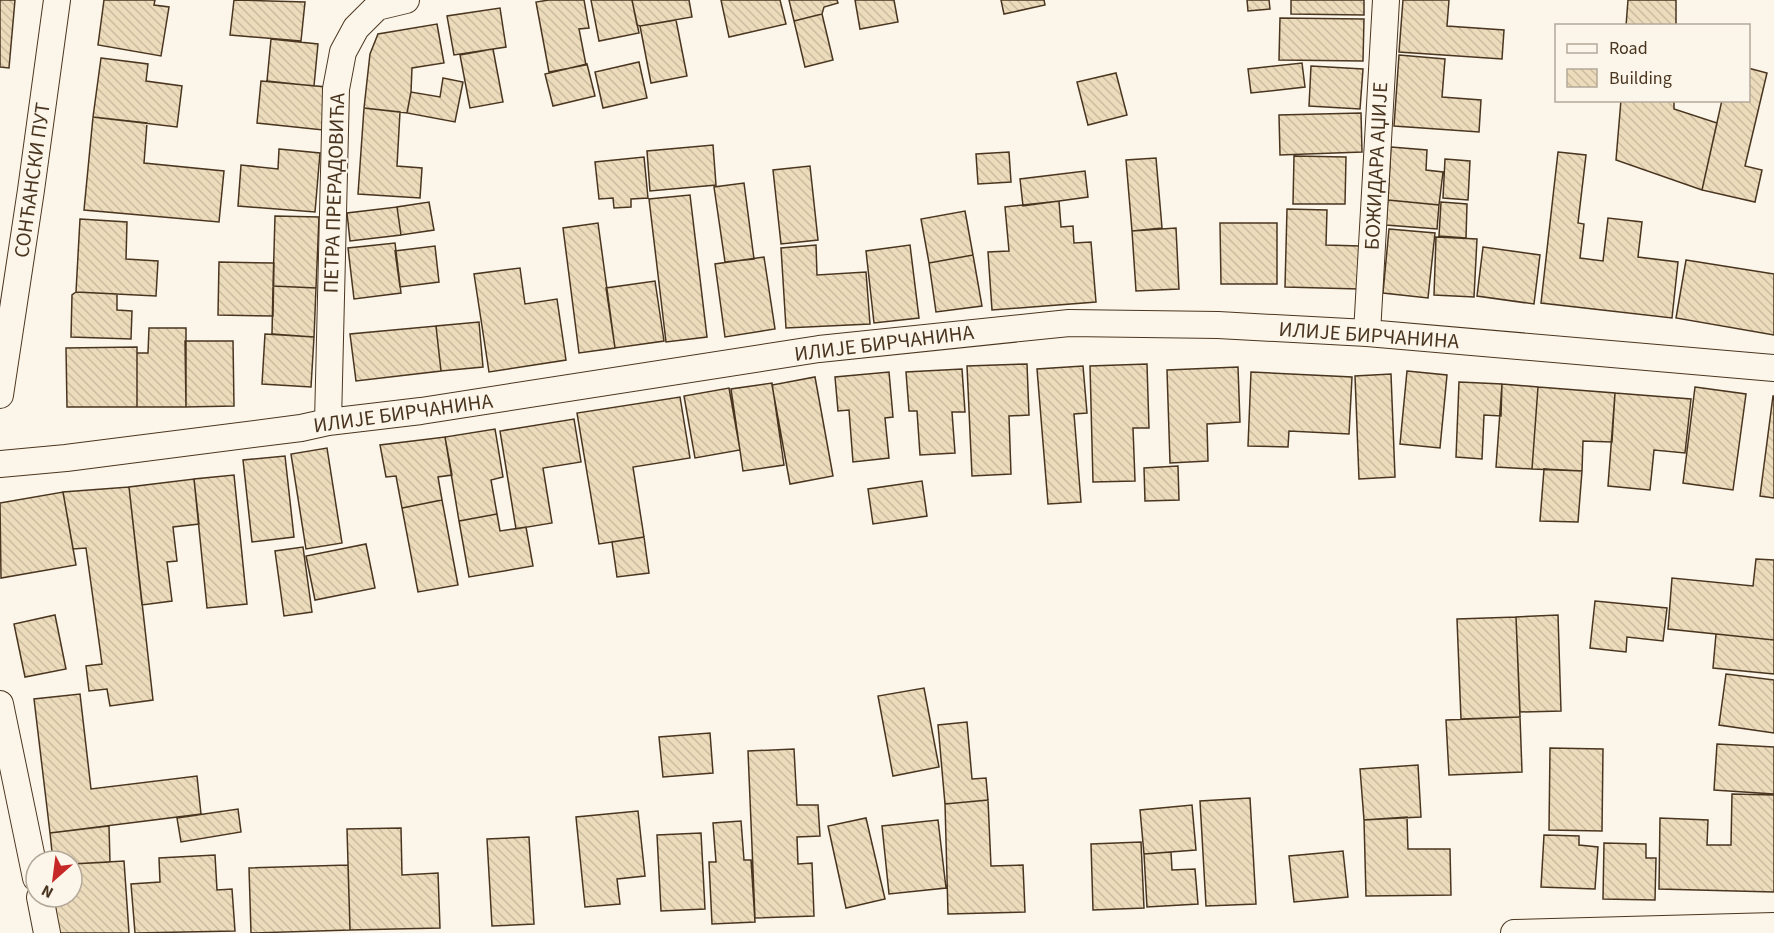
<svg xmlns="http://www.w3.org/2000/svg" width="1774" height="933" viewBox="0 0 1774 933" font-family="'Source Sans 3',sans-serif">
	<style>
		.building { fill: url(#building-back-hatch); stroke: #4a3520; stroke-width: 1.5 }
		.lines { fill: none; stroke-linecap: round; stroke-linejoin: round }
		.street-casing { stroke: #4a3520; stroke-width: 28 }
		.street { stroke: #fbf6e9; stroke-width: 26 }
		.labels { text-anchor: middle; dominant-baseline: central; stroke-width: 4.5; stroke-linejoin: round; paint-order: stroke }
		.street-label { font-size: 21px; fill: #4a3520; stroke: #fbf6e9 }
	</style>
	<defs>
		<pattern id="building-back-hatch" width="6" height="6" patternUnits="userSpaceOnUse" patternTransform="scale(1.5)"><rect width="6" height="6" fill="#ecdcbc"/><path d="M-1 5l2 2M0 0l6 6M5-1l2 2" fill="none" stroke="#ccbda1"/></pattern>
	</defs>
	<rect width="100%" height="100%" fill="#fbf6e9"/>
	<path class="building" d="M0,0h15l-6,68 -9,-1z
		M104,0h51l-1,5 15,2 -8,49 -63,-11z
		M234,0l71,2 -4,39 -71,-6z
		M549,0h35l5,28 -10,1 7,36 -37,7 -13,-70z
		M591,0h41l7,33 -40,8z
		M632,0h57l3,17 -52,9 -3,-1z
		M721,0h59l6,24 -57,13z
		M789,0h48l1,3 -14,4 -2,7 -28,7z
		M855,0h39l4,22 -38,7z
		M1001,0h43l1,5 -41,9z
		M1247,0h22l1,9 -22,2z
		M1291,0h73v15l-73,-1z
		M1403,0h46l-2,26 57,4 -2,29 -103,-7z
		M1628,0h48v26h-50z
		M500,8l6,39 -52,8 -7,-39z
		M822,14l11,46 -28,7 -11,-46z
		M1280,18l84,1 -1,42 -84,-1z
		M676,20l11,56 -36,7 -11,-57z
		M437,24l7,39 -32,5 -1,24 -4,21 -43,-5 6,-54 8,-20z
		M271,39l47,5 -4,42 -47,-5z
		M493,49l10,53 -33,6 -10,-53z
		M1399,55l46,4 -3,38 39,3 -2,32 -85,-6z
		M101,58l47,6 -2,17 36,5 -5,41 -84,-10z
		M639,62l8,36 -44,10 -8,-36z
		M1302,63l3,24 -54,6 -3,-24z
		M587,64l8,32 -42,10 -8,-32z
		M1311,66l52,3 -3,40 -51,-3z
		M1748,68l19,5 -22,93 17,4 -7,32 -53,-12 20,-90h26z
		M1116,73l11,42 -39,10 -11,-43z
		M443,78l20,4 -8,40 -48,-9 4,-21 29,5z
		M261,81l66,6 -4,43 -66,-7z
		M1621,100h53v9l43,14 -15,67 -86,-30z
		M364,108l36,4 -3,54 25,2 -2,30 -62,-4z
		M1361,113l1,39 -82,3 -1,-40z
		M93,117l54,6 -3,40 80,8 -5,51 -135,-12z
		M713,145l3,40 -66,6 -3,-40z
		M1391,147l36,3 -1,20 17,2 -4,33 -51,-5z
		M279,149l41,4 -5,59 -77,-6 3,-41 37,4z
		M1009,152l2,30 -33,2 -2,-30z
		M1558,152l28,3 -8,68 6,1 -4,34 23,3 5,-43 34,4 -4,35 40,5 -6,56 -131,-15z
		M1294,156l52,1 -1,47h-52z
		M644,157l4,41 -17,1v8l-17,1 -1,-10 -14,1 -4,-37z
		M1156,158l6,70 -30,3 -6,-71z
		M1445,159l25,2 -2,39 -25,-2z
		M810,166l8,74 -37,4 -8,-74z
		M1085,171l3,26 -65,9 -3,-27z
		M744,183l10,76 -29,3 -11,-75z
		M690,195l17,142 -41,5 -17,-143z
		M1388,200l51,5 -2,24 -51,-4z
		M1059,201l2,26 12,-1 1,17 17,-1 5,60 -104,8 -4,-58 21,-1 -4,-44z
		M429,202l5,28 -33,5 -4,-28z
		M1441,202l26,2 -1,34 -27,-2z
		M397,207l4,28 -51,6 -3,-28z
		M1287,209l40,1 -1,35 34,1 -1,43 -74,-2z
		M965,211l8,44 -44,8 -8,-44z
		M275,216l44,1 -3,71 -43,-2z
		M80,219l47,3 -1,37 32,2 -2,35 -80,-4z
		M598,223l17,125 -36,5 -16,-125z
		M1220,223h57v61h-56z
		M1176,228l3,61 -43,2 -4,-60z
		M1389,229l46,4 -7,65 -45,-5z
		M1436,237l41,2 -3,58 -40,-2z
		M395,243l6,50 -47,6 -6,-51z
		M816,245l1,30 49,-3 4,52 -84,4 -5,-80z
		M910,245l9,73 -45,5 -8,-72z
		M435,246l4,36 -39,5 -5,-36z
		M1483,247l57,8 -6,49 -57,-8z
		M973,255l9,51 -46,6 -7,-49z
		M764,257l11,72 -50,8 -10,-73z
		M1686,260l88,14v61l-98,-17z
		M219,262l55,1 -1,53 -55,-1z
		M520,268l5,36 32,-5 9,61 -77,12 -15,-98z
		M655,281l9,60 -49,7 -9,-60z
		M273,286l43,2 -2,49 -42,-3z
		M76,292l41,2v16l15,1 -1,28 -60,-2 1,-42z
		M479,322l4,45 -42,4 -5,-45z
		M436,326l5,45 -85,10 -6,-47z
		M149,328h37v79h-49v-54h11z
		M265,334l49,3 -3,50 -49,-3z
		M185,341h48l1,65 -48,1z
		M137,347v60h-70l-1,-59z
		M1027,364l2,51 -20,1 2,58 -39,2 -5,-110z
		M1147,364l2,64h-16l2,53 -42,1 -3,-116z
		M1083,366l4,47 -13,1 7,88 -33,2 -11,-135z
		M1238,367l2,55 -33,2 1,37 -38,2 -3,-93z
		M962,369l3,43h-13l3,41 -35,2 -3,-44h-8l-3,-39z
		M1407,371l40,4 -7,73 -40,-4z
		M889,372l4,45 -8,1 4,40 -36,4 -4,-52 -11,1 -3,-34z
		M1251,372l101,5 -3,57 -60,-3 -1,16 -40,-1z
		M1391,374l4,103 -36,2 -4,-103z
		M815,377l18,99 -43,8 -18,-99z
		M1459,382l43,2 -1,32 -17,-1 -2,44 -26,-2z
		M772,383l12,82 -41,6 -12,-82z
		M1502,384l36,3 -6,82 -36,-2z
		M1538,387l77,6 -3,49 -29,-1 -1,30 -50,-2z
		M1695,387l51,7 -13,96 -50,-7z
		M729,388l11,62 -45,8 -11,-62z
		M1615,393l76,6 -6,54 -31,-3 -4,40 -42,-4z
		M1773,396h1v102l-14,-2z
		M680,397l10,61 -57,9 11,70 -45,7 -22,-131z
		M574,419l7,43 -38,6 9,55 -36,6 -16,-98z
		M495,429l8,48 -12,3 6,34 -38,7 -14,-84z
		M445,437l7,38 -14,2 4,23 -40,8 -6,-32 -10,1 -6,-32z
		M327,448l15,95 -36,6 -15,-95z
		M285,456l9,81 -42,5 -9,-82z
		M1178,466l1,34 -34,1 -1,-33z
		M1544,469l38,2 -4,51 -38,-1z
		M234,475l13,129 -40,4 -13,-129z
		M194,479l5,45 -26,3 4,34 -10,1 5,39 -30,4 -13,-118z
		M922,481l5,35 -54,8 -5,-35z
		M129,487l24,213 -43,6 -3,-17 -18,2 -3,-25 16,-2 -2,-15 -14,-101 -13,1 -10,-57z
		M63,492l13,73 -75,13 -1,-75z
		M442,500l16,85 -40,7 -16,-84z
		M497,514l3,17 26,-4 7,39 -64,11 -10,-56z
		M644,537l5,36 -32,4 -5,-35z
		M366,544l9,44 -60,12 -9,-44z
		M303,547l9,65 -28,4 -9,-65z
		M1756,559l18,1v80l-106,-11 4,-51 81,8z
		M1595,601l72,7 -4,33 -36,-4 -1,15 -36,-4z
		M55,615l11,54 -41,8 -11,-53z
		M1558,615l3,96 -41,1 -4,-95z
		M1516,617l4,100 -59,2 -4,-100z
		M1716,634l58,6v34l-61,-6z
		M1726,674l48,6v53l-55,-8z
		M924,688l15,79 -46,9 -15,-80z
		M80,694l11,95 106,-13 4,38 -151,19 -16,-134z
		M1520,717l2,55 -73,3 -3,-55z
		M967,722l5,57 14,-1 2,22 -43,4 -7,-79z
		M710,733l3,40 -50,4 -4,-40z
		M1717,744l57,3v47l-60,-4z
		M1550,748l53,1 -1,82 -53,-1z
		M794,749l3,56h21l2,31 -23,1 1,27 14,-1 2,53 -59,2 -7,-167z
		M1418,765l3,52 -57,3 -4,-51z
		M1732,794l42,1v97l-115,-3 1,-71 48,2 -1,25h24z
		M1250,798l6,106 -50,2 -6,-105z
		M988,800l3,66 32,-1 2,47 -77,2 -3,-110z
		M1192,805l4,45 -52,4 -4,-44z
		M238,809l3,23 -60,10 -4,-24z
		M638,811l7,65 -28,3 3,25 -35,3 -9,-90z
		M1407,817l1,32h42l1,46 -85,1 -2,-76z
		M866,818l19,81 -39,9 -18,-82z
		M938,820l8,68 -57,6 -7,-68z
		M741,821l3,39h7l4,62 -43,2 -3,-62h7l-3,-39z
		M109,826l1,36 -38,2v-3h-19l-3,-28z
		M401,828l1,47 36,-2 2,55 -90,2 -3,-101z
		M701,833l4,76 -44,2 -4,-76z
		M1544,835l35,1v9l19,2 -3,42 -54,-2z
		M529,837l5,87 -42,2 -5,-87z
		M1141,842l3,66 -51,2 -2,-66z
		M1604,843l42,1v14h10l-1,42 -52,-1z
		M1343,851l5,46 -54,5 -5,-46z
		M1171,852l1,18 23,-1 3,35 -51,3 -3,-53z
		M215,855l2,35 15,-1 3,42 -100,2 -4,-49 29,-2 -1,-24z
		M124,861l5,72h-72l-2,-36h17v-33z
		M348,865l2,65 -99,3 -2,-65z"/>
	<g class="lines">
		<defs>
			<path id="street" d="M1367,333l19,-333
				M0,395l31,-205 26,-190
				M328,422l8,-333 7,-37 13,-24 21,-21 29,-7
				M0,464l66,-6 235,-30 27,-6 93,-11 398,-62 250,-26 149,2 149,8 407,35
				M0,704l36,174
				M40,897l7,36
				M1514,933l260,-7"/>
		</defs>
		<use href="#street" class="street-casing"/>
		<use href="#street" class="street"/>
	</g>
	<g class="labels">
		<g class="street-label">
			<text transform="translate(1376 166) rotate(-87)">БОЖИДАРА АЏИЈЕ</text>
			<text transform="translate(32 180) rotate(-82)">СОНЋАНСКИ ПУТ</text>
			<text transform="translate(334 193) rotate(-88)">ПЕТРА ПРЕРАДОВИЋА</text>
			<text transform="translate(1369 335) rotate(4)">ИЛИЈЕ БИРЧАНИНА</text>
			<text transform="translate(884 343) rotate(-7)">ИЛИЈЕ БИРЧАНИНА</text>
			<text transform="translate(403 413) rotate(-8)">ИЛИЈЕ БИРЧАНИНА</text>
		</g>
	</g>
	<rect x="1555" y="24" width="195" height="78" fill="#fbf6e9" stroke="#b4a999" stroke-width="1.5"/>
	<rect x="1567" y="44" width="30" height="9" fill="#fbf6e9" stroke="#b4a999" stroke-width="1.5"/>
	<text x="1609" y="54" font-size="18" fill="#4a3520">Road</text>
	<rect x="1567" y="69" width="30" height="18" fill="url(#building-back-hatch)" stroke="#b4a999" stroke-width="1.5"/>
	<text x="1609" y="84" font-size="18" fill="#4a3520">Building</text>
	<g transform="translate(54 879) rotate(208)"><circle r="28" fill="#fbf6e9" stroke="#b4a999" stroke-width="1.5"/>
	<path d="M0-4.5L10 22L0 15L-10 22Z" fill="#c62828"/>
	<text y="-9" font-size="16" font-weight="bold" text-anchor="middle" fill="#4a3520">N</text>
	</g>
</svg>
